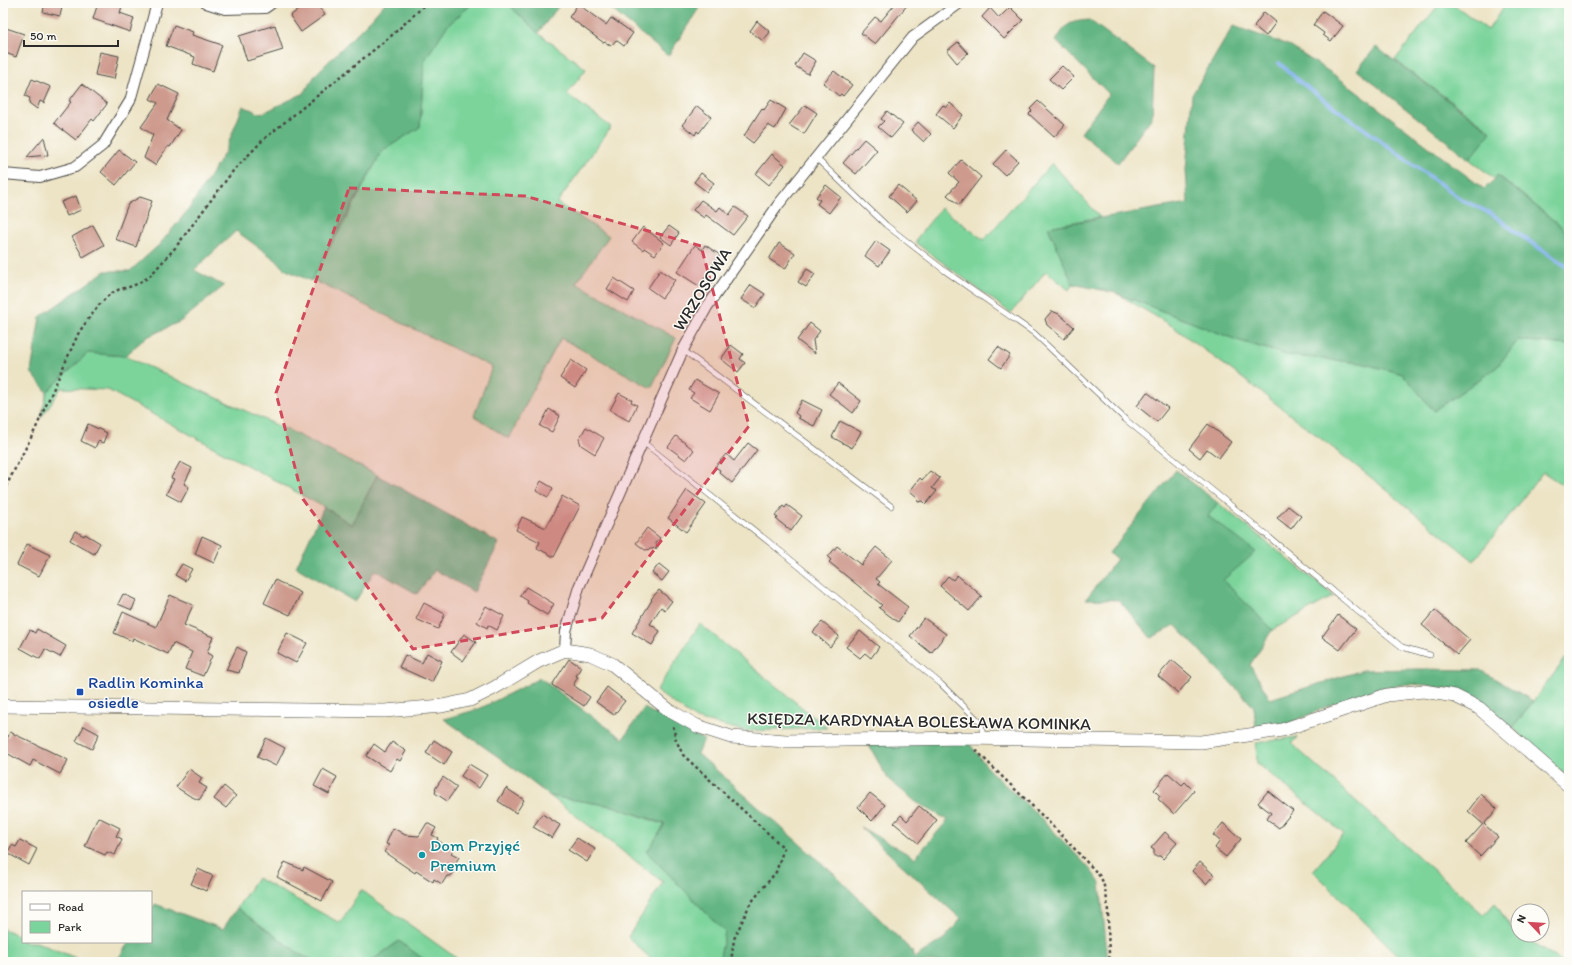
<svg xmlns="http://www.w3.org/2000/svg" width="1572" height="965" viewBox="0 0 1572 965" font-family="Itim,sans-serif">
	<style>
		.green { fill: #7bd49b; stroke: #538063 }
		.forest { fill: #64b683; stroke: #487057 }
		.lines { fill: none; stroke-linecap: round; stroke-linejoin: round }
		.stream { stroke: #83b2ee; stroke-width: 4 }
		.building { fill: #ce9a8d }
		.service-casing { stroke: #484742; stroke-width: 6 }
		.minor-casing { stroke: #484742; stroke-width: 12 }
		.tertiary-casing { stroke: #484742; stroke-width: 14 }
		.path { stroke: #484742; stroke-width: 2.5; stroke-dasharray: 3 3; stroke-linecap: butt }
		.service { stroke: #fff; stroke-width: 5 }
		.minor { stroke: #fff; stroke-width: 10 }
		.tertiary { stroke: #fff; stroke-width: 13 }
		.marked { fill: #d1495b; fill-opacity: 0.2; stroke: #d1495b; stroke-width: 3; stroke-dasharray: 8 5; stroke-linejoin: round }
		.transit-dot { fill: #1a4fb4; stroke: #fdfcf7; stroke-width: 1.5 }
		.culture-dot { fill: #0f9aa8; stroke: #fdfcf7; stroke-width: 1.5 }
		.labels { text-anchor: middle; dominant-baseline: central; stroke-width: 3; stroke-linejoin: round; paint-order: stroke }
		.street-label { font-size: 17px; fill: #2b2b2b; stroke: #fdfcf7 }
		.transit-label { font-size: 17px; fill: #164399; stroke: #fdfcf7; text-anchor: start }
		.culture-label { font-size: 17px; fill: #0d838f; stroke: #fdfcf7; text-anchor: start }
	</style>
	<rect width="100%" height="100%" fill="#fdfcf7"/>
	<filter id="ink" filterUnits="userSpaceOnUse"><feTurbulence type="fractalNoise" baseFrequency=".025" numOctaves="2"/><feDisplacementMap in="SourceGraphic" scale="8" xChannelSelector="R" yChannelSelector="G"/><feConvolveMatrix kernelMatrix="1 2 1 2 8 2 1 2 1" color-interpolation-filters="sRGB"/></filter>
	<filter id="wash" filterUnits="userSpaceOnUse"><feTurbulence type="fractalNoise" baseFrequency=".012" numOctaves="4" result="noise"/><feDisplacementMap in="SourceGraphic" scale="16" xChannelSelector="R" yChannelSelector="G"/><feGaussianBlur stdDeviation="0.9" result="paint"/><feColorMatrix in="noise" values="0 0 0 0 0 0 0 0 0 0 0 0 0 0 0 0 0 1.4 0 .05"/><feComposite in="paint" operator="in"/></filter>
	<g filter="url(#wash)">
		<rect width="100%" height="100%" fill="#ede4c6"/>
		<path class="green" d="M473,3h34l31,30 48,36 -19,25 44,33 -54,76 52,33 -33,47 100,55 -25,50 -90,-50 -26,48 -26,53 -35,-23 18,-49 -181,-88 33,-56 38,-72 38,-24 4,-66 23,-35z
			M1440,3h12l36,27 18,-27h63v230l-71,-58 -3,4 -26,-20 22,-28 -96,-71z
			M1052,163l48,54 -52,10 25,57 -4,6 -23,-19 -35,42 -95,-70 1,-5 24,-30 43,32z
			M1116,293l121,47 50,15 74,8 42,11 31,37 63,-44 21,-27 51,5v144l-26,-17 -69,89 -101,-82 -116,-90 -85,-63z
			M88,353l37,3 167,76 85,43 -25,50 -28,-18 -216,-117 -47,-2 -20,30 6,-26z
			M1218,503l116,93 -62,34 -49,-50 32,-28 -47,-36z
			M700,624l127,104 -82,3 -49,-12 -40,-28z
			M1569,654v124l-56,-50z
			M1297,737l-5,6 10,10 182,162 11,-12 16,25 7,5v2h3l42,27h-158l-92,-91 31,-37 -87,-71 -1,-20z
			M550,796l63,10 52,19 -18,27 78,80 -6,30h-65l-26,-25 35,-55z
			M257,878l83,45 21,-33 101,72h-35l-28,-21 -29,21h-53l-16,-7 -64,-47z
			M3,929l20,8v5h13l40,16 -2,4h-71z"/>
		<path class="forest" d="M385,3h88l-26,23 -23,35 -4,66 -38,24 -71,130 -27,-12 -8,-9 -40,-29 -42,39 30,16 -43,35 -36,17 -20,18 -37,-3 -41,39 -16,-20 9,-55 65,-46h25l29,-26 30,-36 36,-57 18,-46 18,8 43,-21 12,-19 57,-57z
			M507,3h54l-23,30z
			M604,3h88l7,5 -31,48z
			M1089,20l65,48 -2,49 -34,46 -37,-30 28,-39 -53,-53c11,-18 12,-19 33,-21z
			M1233,26l55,19 48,31 148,113 11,-10 2,-4 72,58v112l-51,-5 -21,27 -63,44 -31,-37 -42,-11 -74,-8 -50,-15 -121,-47 -43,-9 -25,-57 140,-24 -2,-33 6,-75z
			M1376,47l115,85 -22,27 -112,-89z
			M1176,470l42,33 -10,13 48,36 -33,28 49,50 -22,35 20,34 93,-29 55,-1 62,1 53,31 -20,27 -40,-33 -46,-10 -20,-1 -30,5 -44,15 -45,20 -32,5 -2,-22 -79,-82 -24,13 -32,-38 -33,-1 31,-40 -8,-6z
			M377,475l122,68 -25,49 -39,-22 -18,24 -42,-24 -20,32 -59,-35 28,-60 28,18z
			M540,678l83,61 21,-31 60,32 -7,13 138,122 77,76 2,7 31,-20 16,-19 -101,-92 55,31 33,-38 -32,-18 -28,-23 -22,-39 99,-2 26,34 46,42 53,55 10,14 8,79h-389l6,-30 -78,-80 18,-28 -52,-18 -63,-10 -50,-38 -56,-39 35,-10z
			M155,904l68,25 14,-21 64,47 16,7h-201l13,-20h22v-33z
			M399,941l28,21h-57z"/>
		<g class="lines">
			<path class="stream" d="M1279,63l21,19 34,25 128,93 30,14 28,21 49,33"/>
		</g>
		<g id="blocks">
			<path class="building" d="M45,3h18l-3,13 -17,-4z
				M98,3h13l11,3 -2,7 14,5 -4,14 -37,-13z
				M307,3h9l9,12 -24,17 -11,-16z
				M896,3h13l-34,41 -14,-11 14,-16 6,4z
				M578,4l28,21 5,-7 22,15 -9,13 -8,-6 -5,6 -6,-4 -1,1 -35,-26z
				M1010,7l13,13 -19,19 -22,-22 8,-9 9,10z
				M1323,11l20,15 -12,15 -8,-6 1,-2 -11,-8z
				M1264,12l12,10 -10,14 -12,-10z
				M757,21l13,11 -7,9 -13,-10z
				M174,25l19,7 -1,3 30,10 -9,26 -20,-7 2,-7 -29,-11z
				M275,25l8,25 -36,11 -8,-25z
				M3,27l21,7 -8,23 -13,-5z
				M958,42l10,11 -11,10 -10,-12z
				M100,52l19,4 -5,23 -19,-4z
				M803,53l13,8 -8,13 -13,-8z
				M1062,66l12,11 -13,13 -12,-11z
				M834,71l18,14 -9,11 -2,-2 -2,2 -16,-13z
				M32,79l19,8 -7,16 -4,-2 -3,8 -8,-6 1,-5 -5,-2z
				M82,84l25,20 -13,17 -2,-2 -16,21 -22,-17 17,-21 -2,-1z
				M158,84l21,10 -12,26 14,10 -11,17 -2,-1 -13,19 -11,-7 9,-23 -12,-8 17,-24 -8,-4z
				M771,100l15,9 -11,20 -7,-4 -15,18 -9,-7 18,-28 2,2z
				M1038,101l27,24 -11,12 -25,-23 3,-3 -2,-2z
				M950,103l13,12 -10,13 -17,-14 7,-9 3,3z
				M805,105l12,8 -13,21 -15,-9z
				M697,106l14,11 -12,16 -2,-2 -2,4 -13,-10z
				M887,111l16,13 -12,14 -13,-11 6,-6 -3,-2z
				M918,122l13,12 -7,8 -13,-12z
				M44,137l4,18 -21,2z
				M864,139l13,11 -21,24 -13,-11z
				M119,150l16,12 -19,23 -15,-13z
				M1006,150l12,11 -13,14 -12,-11z
				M772,154l13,11 -16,20 -13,-11z
				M961,160l20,17 -22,28 -12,-10 12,-13 -10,-9z
				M701,173l13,10 -7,9 -13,-10z
				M826,185l15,12 -12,16 -12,-9 3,-4 -4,-3z
				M898,185l19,16 -10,11 -18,-16z
				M76,196l5,14 -14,6 -6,-14z
				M140,197l12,4 -16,46 -21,-8 13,-35z
				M701,200l16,11 3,-4 9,8 6,-8 13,9 -15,19 -27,-20 -2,3 -11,-8z
				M93,225l11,20 -21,12 -11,-20z
				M669,226l10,7 -8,12 -11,-8z
				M643,227l21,16 -9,12 -11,-7 -1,2 -11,-8z
				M876,241l14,10 -11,15 -14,-10z
				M779,243l16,10 -10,16 -16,-10z
				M695,245l7,5 3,-5 15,10 -21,31 -22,-14z
				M807,269l8,5 -9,13 -8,-5z
				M660,270l15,10 -13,18 -14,-10z
				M614,278l20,13 -6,11 -21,-13z
				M751,285l14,9 -10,14 -14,-9z
				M1052,311l7,3 15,13 -10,12 -17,-14 -2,-6z
				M810,323l10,8 -7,9 2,14 -18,-14z
				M731,345l12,9 -3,5 5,4 -7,9 -17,-13z
				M998,347l12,8 -9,13 -12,-9z
				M571,360l15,10 -11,18 -15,-10z
				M695,380l24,14 -9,16 -20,-12 4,-5 -5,-3z
				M838,383l23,18 -8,12 -24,-19z
				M1147,392l21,16 -11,14 -20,-16z
				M619,393l13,7 -1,2 6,3 -8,16 -19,-11z
				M802,400l20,10 -8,16 -16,-8 1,-2 -4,-3z
				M549,409l11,7 -8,16 -12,-6z
				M840,421l21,11 -9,16 -20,-11z
				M88,424l19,9 -4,10 -5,-2 -3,7 -14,-7z
				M1208,424l23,18 -12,16 -12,-9 -7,9 -11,-9z
				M586,427l18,11 -9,16 -14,-9 -2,-6z
				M676,436l18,14 -8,10 -18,-13z
				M748,443l9,7 -25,33 -13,-11 1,-2 -5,-3 11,-13 8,7z
				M180,462l12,6 -8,16 5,3 -8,15 -15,-8 8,-15 -3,-1z
				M930,471l10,7 -8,10 5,3 -11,13 -3,-3 -5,1 -1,-5 -7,-6 10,-13 2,2z
				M541,481l12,7 -5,9 -12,-6z
				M687,490l19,14 -20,28 -18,-14z
				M562,496l18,10 -26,51 -17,-9 3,-6 -24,-12 6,-13 24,11z
				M787,505l15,11 -11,15 -15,-12 2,-1 -3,-2 8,-10 2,2z
				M1288,506l13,10 -10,13 -14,-11z
				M647,528l13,10 -4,5 1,5 -12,2 -9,-7z
				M75,531l9,5 1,-2 15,9 -6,11 -24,-14z
				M202,536l20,9 -8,18 -19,-9z
				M27,544l23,11 -11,21 -22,-11z
				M837,546l24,19 15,-18 16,13 -16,19 4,3 -2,2 30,23 -10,15 -19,-14 3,-3 -53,-43 2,-2 -3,-3z
				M182,564l10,5 -7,12 -10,-6z
				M659,564l10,8 -7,9 -10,-8z
				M957,575l25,21 -13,15 -29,-25 8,-10 5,4z
				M275,580l26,13 -11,22 -26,-12z
				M526,587l28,17 -7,11 -20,-12 1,-2 -8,-5z
				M659,590l13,11 -7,9 -4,-3 -11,17 10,7 -8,14 -20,-12 20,-33 -1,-1z
				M123,594l13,6 -4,10 -14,-6z
				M170,595l23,10 -9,20 29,12 -6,16 5,3 -9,20 -18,-7 7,-17 -19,-9 -5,11 -35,-16 -1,3 -18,-8 9,-21 33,15z
				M424,603l21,11 -7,15 -22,-10z
				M486,606l18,10 -7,14 -9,-5 -1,3 -10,-6z
				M1435,610l35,30 -13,15 -35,-30z
				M1338,615l18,14 -16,21 -18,-13z
				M924,618l22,16 -15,19 -21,-17z
				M822,622l17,14 -9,11 -17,-15z
				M37,629l29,17 -6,11 -15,-8 -5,10 -20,-11 10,-18 5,3z
				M860,631l19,16 -8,11 -6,-5 -5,5 -14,-11z
				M287,633l20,10 -11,20 -19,-10z
				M464,634l12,8 -13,19 -12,-9z
				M237,647l9,5 -7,21 -13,-3z
				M427,653l15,8 -10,21 -33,-15 6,-12 17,8z
				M569,659l12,8 -5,9 2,1 -5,8 17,12 -6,9 -32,-21z
				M1172,660l20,17 -14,16 -20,-17z
				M607,687l18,14 -11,14 -18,-13z
				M84,726l15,8 -7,15 -16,-8z
				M10,732l58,28 -8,14 -27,-14 -3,6 -27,-15v-17l5,3z
				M266,738l19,10 -9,18 -19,-9z
				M434,740l18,12 -8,13 -18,-12z
				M392,742l14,9 -6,10 -3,-2 -7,12 -24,-15 8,-12 11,8z
				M469,764l18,11 -8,13 -18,-12z
				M189,769l13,9 -3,5 8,5 -8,12 -9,-4 -14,-9z
				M323,769l14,8 -8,17 -15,-8z
				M1168,773l14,12 3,-3 9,9 -20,23 -16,-15 2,-3 -6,-6z
				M443,777l14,10 -10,14 -12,-8 1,-3 -1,-1z
				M224,786l12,10 -10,12 -12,-9z
				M506,788l18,12 -8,13 -18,-12z
				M1268,791l25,20 -14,17 -12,-9 4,-6 -13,-10z
				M870,793l15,12 -13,16 -14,-14z
				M1481,794l16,15 -13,15 14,13 -18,19 -14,-13 17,-19 -15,-13z
				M919,806l18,14 -19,23 -24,-20 7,-8 6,6z
				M542,814l18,11 -8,13 -19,-11z
				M98,817l22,11 -4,8 6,3 -7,16 -8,-3 -2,3 -20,-9z
				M427,823l9,5 -4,7 6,3 -1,2 16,10 -2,3 8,4 -5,8 1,4 -2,5 -3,2h-3l-5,8 -8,-5 -1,3 -17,-11 -1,2 -31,-21 5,-7 -3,-1 6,-14 3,-1 10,6 14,1z
				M1223,823l18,16 -15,18 -11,-9 5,-7 -7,-6z
				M1165,832l12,11 -14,16 -3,-3h-6v-6l-3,-2z
				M577,838l18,11 -8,13 -19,-12z
				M20,840l17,9 -8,16 -22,-12 5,-8 4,2z
				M285,862l18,8 1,-3 28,15 -10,19 -45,-24z
				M1200,862l14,13 -8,9 -14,-13z
				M198,869l15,7 -7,15 -15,-7z"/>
		</g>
	</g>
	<g filter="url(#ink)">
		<use href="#blocks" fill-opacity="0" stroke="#484742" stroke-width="1"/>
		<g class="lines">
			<defs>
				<path id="service" d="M816,158l70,67 59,46 89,62 92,87 113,92 117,98 46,37 28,8
					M683,350l208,156
					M643,442l141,112 157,130 40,39 2,14"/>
				<path id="minor" d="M206,3l19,6 40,-1 7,-5
					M3,174l37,3 35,-10 28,-22 27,-44 27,-98
					M565,650l1,-19 13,-44 104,-237 24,-43 71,-102 135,-168 47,-34"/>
				<path id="tertiary" d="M3,706l382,5 57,-5 28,-6 24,-12 45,-27 26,-11 25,4 22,10 58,47 27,15 34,11 55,4 179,-3 236,4 81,-12 105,-35 36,-4 32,5 24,12 90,78"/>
			</defs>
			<use href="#service" class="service-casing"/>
			<use href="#minor" class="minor-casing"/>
			<use href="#tertiary" class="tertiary-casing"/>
			<path class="path" d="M3,492l32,-62 44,-98 20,-27 11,-11 10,-5 13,-3 16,-9 26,-29 58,-77 31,-32 127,-103 36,-33
				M673,726l3,14 7,15 101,93 -8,24 -26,32 -16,35 -3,23
				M976,750c35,37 73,70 106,107 6,7 16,15 20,23 10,26 4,55 8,82"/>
			<use href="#service" class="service"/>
			<use href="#minor" class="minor"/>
			<use href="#tertiary" class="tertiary"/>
		</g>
	</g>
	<path class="marked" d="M349,188l176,8 176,50 48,180 -147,192 -189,31 -110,-150 -27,-106z"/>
	<rect class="transit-dot" x="76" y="688" width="8" height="8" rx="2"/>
	<circle class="culture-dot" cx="422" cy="855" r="4"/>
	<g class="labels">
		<g class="street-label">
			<text transform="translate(702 289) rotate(-58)">WRZOSOWA</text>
			<text transform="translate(919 721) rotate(1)">KSIĘDZA KARDYNAŁA BOLESŁAWA KOMINKA</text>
		</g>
		<g class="transit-label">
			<text x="88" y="682">Radlin Kominka<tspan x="88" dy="20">osiedle</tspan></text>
		</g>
		<g class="culture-label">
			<text x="430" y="845">Dom Przyjęć<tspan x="430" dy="20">Premium</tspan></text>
		</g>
	</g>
	<rect width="1572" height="965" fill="none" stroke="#fdfcf7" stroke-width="16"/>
	<rect x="22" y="891" width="130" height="52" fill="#fdfcf7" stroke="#a9a8a5"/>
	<rect x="30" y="904" width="20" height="6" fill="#ffffff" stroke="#a9a8a5"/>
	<text x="58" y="911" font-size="12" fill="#2b2b2b">Road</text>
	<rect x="30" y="921" width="20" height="12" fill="#7bd49b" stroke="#a9a8a5"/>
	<text x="58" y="931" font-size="12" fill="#2b2b2b">Park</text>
	<g transform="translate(1530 923) rotate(295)"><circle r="19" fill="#fdfcf7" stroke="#a9a8a5"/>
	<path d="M0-3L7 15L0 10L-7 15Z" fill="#d1495b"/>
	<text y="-6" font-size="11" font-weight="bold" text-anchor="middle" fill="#2b2b2b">N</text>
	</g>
	<path d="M24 40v6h94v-6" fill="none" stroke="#2b2b2b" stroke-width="2"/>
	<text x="30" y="40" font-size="12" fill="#2b2b2b" stroke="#fdfcf7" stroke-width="3" paint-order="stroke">50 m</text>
</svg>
